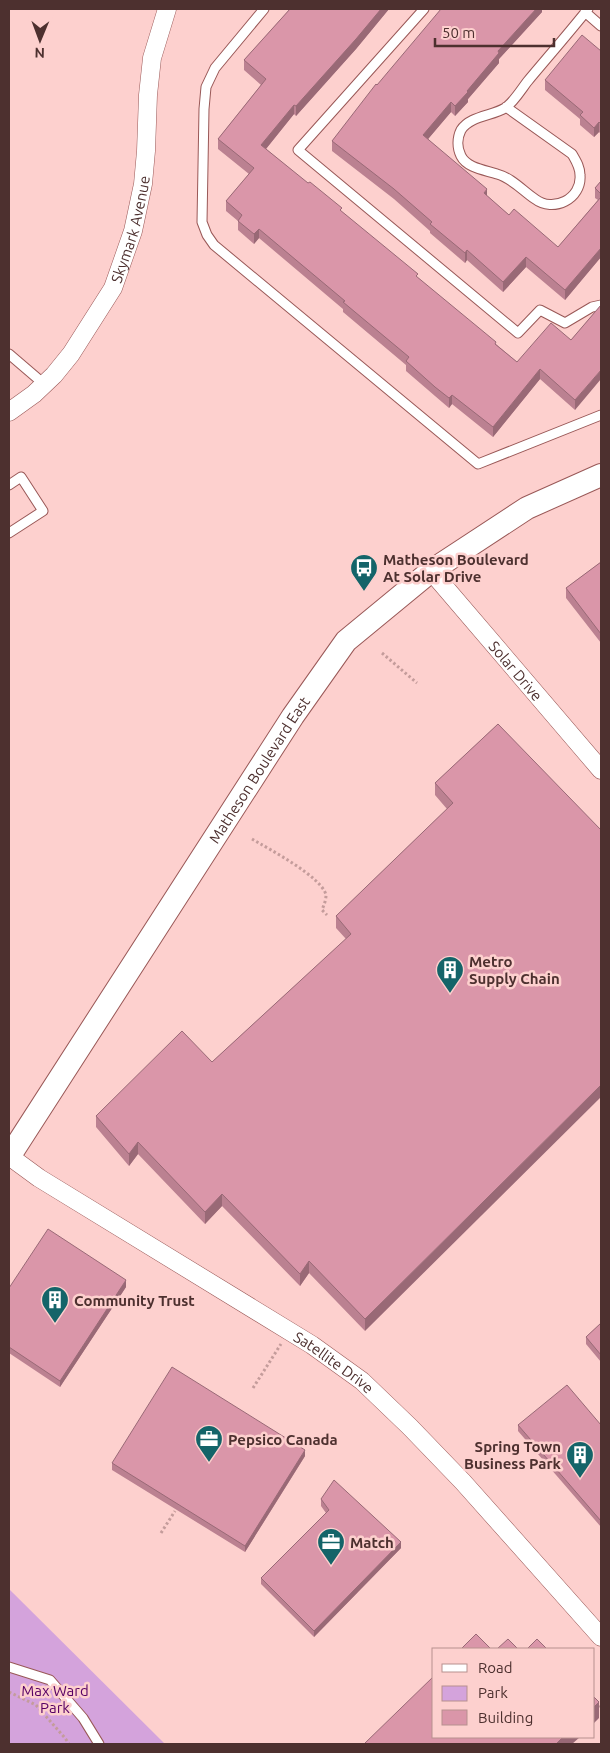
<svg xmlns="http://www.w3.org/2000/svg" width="610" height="1753" viewBox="0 0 610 1753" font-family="Ubuntu,sans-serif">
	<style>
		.green { fill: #d4a3dc }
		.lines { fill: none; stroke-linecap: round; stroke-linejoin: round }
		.service-casing { stroke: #995857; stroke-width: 11 }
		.minor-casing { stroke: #995857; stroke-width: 19 }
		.tertiary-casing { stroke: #995857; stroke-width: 24 }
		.path { stroke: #c49c9b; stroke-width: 3; stroke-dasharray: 2.5 2.5; stroke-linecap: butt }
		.service { stroke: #fff; stroke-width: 9 }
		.minor { stroke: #fff; stroke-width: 18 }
		.tertiary { stroke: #fff; stroke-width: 22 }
		.wall { fill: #bb8191 }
		.shaded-wall { fill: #996976 }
		.building { fill: #da96a9; stroke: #996976 }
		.labels { text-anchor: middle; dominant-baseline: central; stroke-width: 5; stroke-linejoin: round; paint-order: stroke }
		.street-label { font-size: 15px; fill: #4d302f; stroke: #fdd0ce }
		.poi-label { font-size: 15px; font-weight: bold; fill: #4d302f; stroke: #fdd0ce; text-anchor: start }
		.park-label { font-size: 15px; fill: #570064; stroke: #fdd0ce }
	</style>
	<rect width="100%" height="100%" fill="#fdd0ce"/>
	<path class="green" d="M9,1589l156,155h-156z"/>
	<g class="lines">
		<defs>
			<path id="service" d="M264,9l-49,59 -9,19 -2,22 -2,113 5,13 7,10 264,219 123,-49
				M424,9l-126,141 220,183 22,-23 25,13 27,-16 9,-2
				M585,12l16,14
				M506,107l66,47c4,7 8,13 8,21 2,24 -27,38 -45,24 -12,-8 -23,-21 -38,-25 -12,-4 -30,-6 -36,-18 -4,-8 -4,-18 0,-26 9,-14 31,-14 44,-22 8,-5 16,-18 22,-26 20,-24 41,-48 61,-73
				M9,354l35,30
				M9,485l12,-8 22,34 -34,22
				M9,1667l41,13 33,38 16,26"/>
			<g id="minor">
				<path id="s1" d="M9,412l25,-18 20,-19 17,-21 42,-66 20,-57 10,-47 3,-33 2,-56 4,-37 15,-49"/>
				<path id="s2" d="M431,571l170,199"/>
				<path id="s3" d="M9,1156l30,22 273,167 50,36 48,46 53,55 138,155"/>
			</g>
			<g id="tertiary">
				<path id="s4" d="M9,1157l284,-441 53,-75 85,-70 96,-63 74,-33"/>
			</g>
		</defs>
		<use href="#service" class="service-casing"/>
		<use href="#minor" class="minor-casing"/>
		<use href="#tertiary" class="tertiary-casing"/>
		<path class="path" d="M382,653l35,30
			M252,839c17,10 70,38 74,56 0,5 -2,10 -4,15l5,5
			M253,1388l28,-44
			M161,1533l14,-22
			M9,1692l27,13 29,33 4,6
			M596,1711l5,-5"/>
		<use href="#service" class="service"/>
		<use href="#minor" class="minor"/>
		<use href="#tertiary" class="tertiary"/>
	</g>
	<path class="wall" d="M290,9h99l-33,40 -60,67 -2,-2 -28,35 76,63 76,66 99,84 54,-22 30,-35 -26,105 -35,-31 -47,58 -41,-33 -3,4 -14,-12 -29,-25v-6l-63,-53v-3l-84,-71 -5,6 -16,-14v-9l-12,-10v-10l23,-27 -31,-25v-10l43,-54 -17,-15v-10z
		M542,9v3l-43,47v4l-31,36v3l-13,14 -4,-4 -23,27 59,57 22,19 49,32 40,-47 -3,-2v-10l6,-7v76l-36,43 -39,-33 -23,25 -36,-32 -2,3 -35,-30v-2l-36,-32 -62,-48v-10l45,-56z
		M601,51v83l-2,-2 -5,5 -14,-12v-6l-35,-29v-10z
		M601,562v81l-35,-45v-10z
		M498,724l-133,607 -56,-58 -9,13 -78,-80 -17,18 -67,-70 -9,12 -33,-39v-11l116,-54 134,-123 -10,-11v-12l111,-107 -12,-14v-12z
		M126,1287l-66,100 -51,-34v-65z
		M601,1323v39l-15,-18v-7z
		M518,1425h83v102l-83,-96z
		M305,1456l-60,96 -133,-82v-7z
		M321,1499l80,49 -87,89 -53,-53v-6l65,-65 -5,-7z"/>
	<path class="shaded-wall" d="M381,9h8l-33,40 -60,67v-10z
		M536,9h6v3l-43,47v4l-31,36v3l-13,14v-10l12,-15 31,-40z
		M451,102v10l-28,33v-10z
		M294,105v9l-33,41v-10z
		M599,122v10l-5,5v-9z
		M487,189v9l-3,-5z
		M259,229v9l-5,6v-10z
		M601,248v9l-36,43v-10z
		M467,250v10l-2,3v-10z
		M526,257v10l-23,25v-10z
		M540,369v10l-47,58v-10z
		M601,370v9l-26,31v-10z
		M452,395v9l-3,4v-10z
		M601,1085v12l-236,234v-12z
		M138,1142v12l-9,12v-12z
		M222,1194v12l-17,18v-12z
		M309,1261v12l-9,13v-12z
		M126,1280v7l-66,100v-6z
		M305,1450v6l-60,96v-6z
		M401,1542v6l-87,89v-6z
		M599,1702v16l-5,5v-16z
		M563,1737h17l-8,7h-16z"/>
	<path class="building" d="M290,9h91l-25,30 -60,67 -2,-1 -33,40 47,38 2,-1 32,26 -2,2 78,64 -2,2 80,66 -1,2 22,18 34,-39 20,17 30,-35v65l-26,30 -35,-31 -47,58 -41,-32 -3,3 -14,-11 -29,-26 3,-4 -66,-55 2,-1 -86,-72 -5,5 -16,-13 4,-6 -16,-14 28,-33 -36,-29 48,-60 -22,-19z
		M441,9h95l-38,42 1,2 -32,38 1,1 -13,14 -4,-4 -28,33 64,54 -3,4 25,22 5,-6 44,38 43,-50v51l-36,42 -39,-33 -23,25 -36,-32 -2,3 -35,-29 2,-2 -38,-33 -62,-48 44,-57 1,1z
		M582,35l19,16v73l-2,-2 -5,6 -14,-13 3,-3 -38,-32z
		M601,181v13l-6,-6z
		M601,562v72l-35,-46z
		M498,724l103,106v255l-236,234 -56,-58 -9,13 -78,-80 -17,18 -67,-70 -9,12 -33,-38 86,-85 30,31 139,-128 -15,-18 117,-113 -18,-20z
		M48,1229l78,51 -66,101 -51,-34v-59z
		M601,1323v32l-15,-18z
		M172,1367l133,83 -60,96 -133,-83z
		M567,1385l34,40v96l-83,-96z
		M334,1480l67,62 -87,89 -53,-53 68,-68 -8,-11z
		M476,1634l15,15h-30z
		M508,1639l10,10h-21z
		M537,1639l10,10h-20z
		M434,1676v61h129l-7,7h-192z
		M594,1697l5,5 -5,5z"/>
	<defs>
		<symbol id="bus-pin" viewBox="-11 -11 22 30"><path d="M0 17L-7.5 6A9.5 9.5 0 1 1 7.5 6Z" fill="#146469" stroke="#fdd0ce"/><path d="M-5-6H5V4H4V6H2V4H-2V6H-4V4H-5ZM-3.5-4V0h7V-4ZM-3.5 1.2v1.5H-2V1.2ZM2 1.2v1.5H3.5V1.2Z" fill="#fff"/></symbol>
		<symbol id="building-pin" viewBox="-11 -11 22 30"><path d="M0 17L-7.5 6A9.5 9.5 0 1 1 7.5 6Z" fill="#146469" stroke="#fdd0ce"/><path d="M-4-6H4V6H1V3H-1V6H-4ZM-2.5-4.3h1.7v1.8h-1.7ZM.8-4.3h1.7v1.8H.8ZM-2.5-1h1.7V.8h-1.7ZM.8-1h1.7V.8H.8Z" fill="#fff"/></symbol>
		<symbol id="office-pin" viewBox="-11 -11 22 30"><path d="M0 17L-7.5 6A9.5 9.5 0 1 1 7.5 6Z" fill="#146469" stroke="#fdd0ce"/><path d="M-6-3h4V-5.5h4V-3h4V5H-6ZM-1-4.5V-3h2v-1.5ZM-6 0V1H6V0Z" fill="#fff"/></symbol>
	</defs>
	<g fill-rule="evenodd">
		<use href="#bus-pin" x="348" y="552" width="32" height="43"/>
		<use href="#building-pin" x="434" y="954" width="32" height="43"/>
		<use href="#building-pin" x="39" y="1284" width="32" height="43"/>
		<use href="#office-pin" x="193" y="1423" width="32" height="43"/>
		<use href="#building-pin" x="564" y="1439" width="32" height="43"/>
		<use href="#office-pin" x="315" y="1526" width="32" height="43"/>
	</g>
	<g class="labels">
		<g class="street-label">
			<text stroke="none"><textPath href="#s1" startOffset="225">Skymark Avenue</textPath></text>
			<text stroke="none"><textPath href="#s2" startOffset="131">Solar Drive</textPath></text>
			<text stroke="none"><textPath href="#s4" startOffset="461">Matheson Boulevard East</textPath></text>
			<text stroke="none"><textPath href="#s3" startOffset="385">Satellite Drive</textPath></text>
		</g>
		<g class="poi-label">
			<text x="383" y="559">Matheson Boulevard<tspan x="383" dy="17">At Solar Drive</tspan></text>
			<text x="469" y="961">Metro<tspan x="469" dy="17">Supply Chain</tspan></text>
			<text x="74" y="1300">Community Trust</text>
			<text x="228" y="1439">Pepsico Canada</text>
			<text x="561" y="1446" text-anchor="end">Spring Town<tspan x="561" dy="17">Business Park</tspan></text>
			<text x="350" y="1542">Match</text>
		</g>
		<g class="park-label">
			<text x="55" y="1690">Max Ward<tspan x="55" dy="17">Park</tspan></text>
		</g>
	</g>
	<rect width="610" height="1753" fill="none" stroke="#4d302f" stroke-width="20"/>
	<rect x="432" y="1648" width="162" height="90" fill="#fdd0ce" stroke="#b7908e"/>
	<rect x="442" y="1664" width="25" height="8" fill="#ffffff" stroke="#b7908e"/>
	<text x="478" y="1673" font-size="15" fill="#4d302f">Road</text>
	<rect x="442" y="1686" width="25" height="15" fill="#d4a3dc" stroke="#b7908e"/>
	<text x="478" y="1698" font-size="15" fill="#4d302f">Park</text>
	<rect x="442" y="1710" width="25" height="15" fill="#da96a9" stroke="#b7908e"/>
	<text x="478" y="1723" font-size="15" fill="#4d302f">Building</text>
	<g transform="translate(40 40) rotate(181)" stroke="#fdd0ce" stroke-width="4" paint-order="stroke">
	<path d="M0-4L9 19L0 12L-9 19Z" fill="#4d302f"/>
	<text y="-8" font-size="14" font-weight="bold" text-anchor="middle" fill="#4d302f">N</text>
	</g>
	<path d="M435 38v8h119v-8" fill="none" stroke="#4d302f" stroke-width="2.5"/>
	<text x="442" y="38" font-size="15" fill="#4d302f" stroke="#fdd0ce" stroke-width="4" paint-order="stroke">50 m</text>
</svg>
